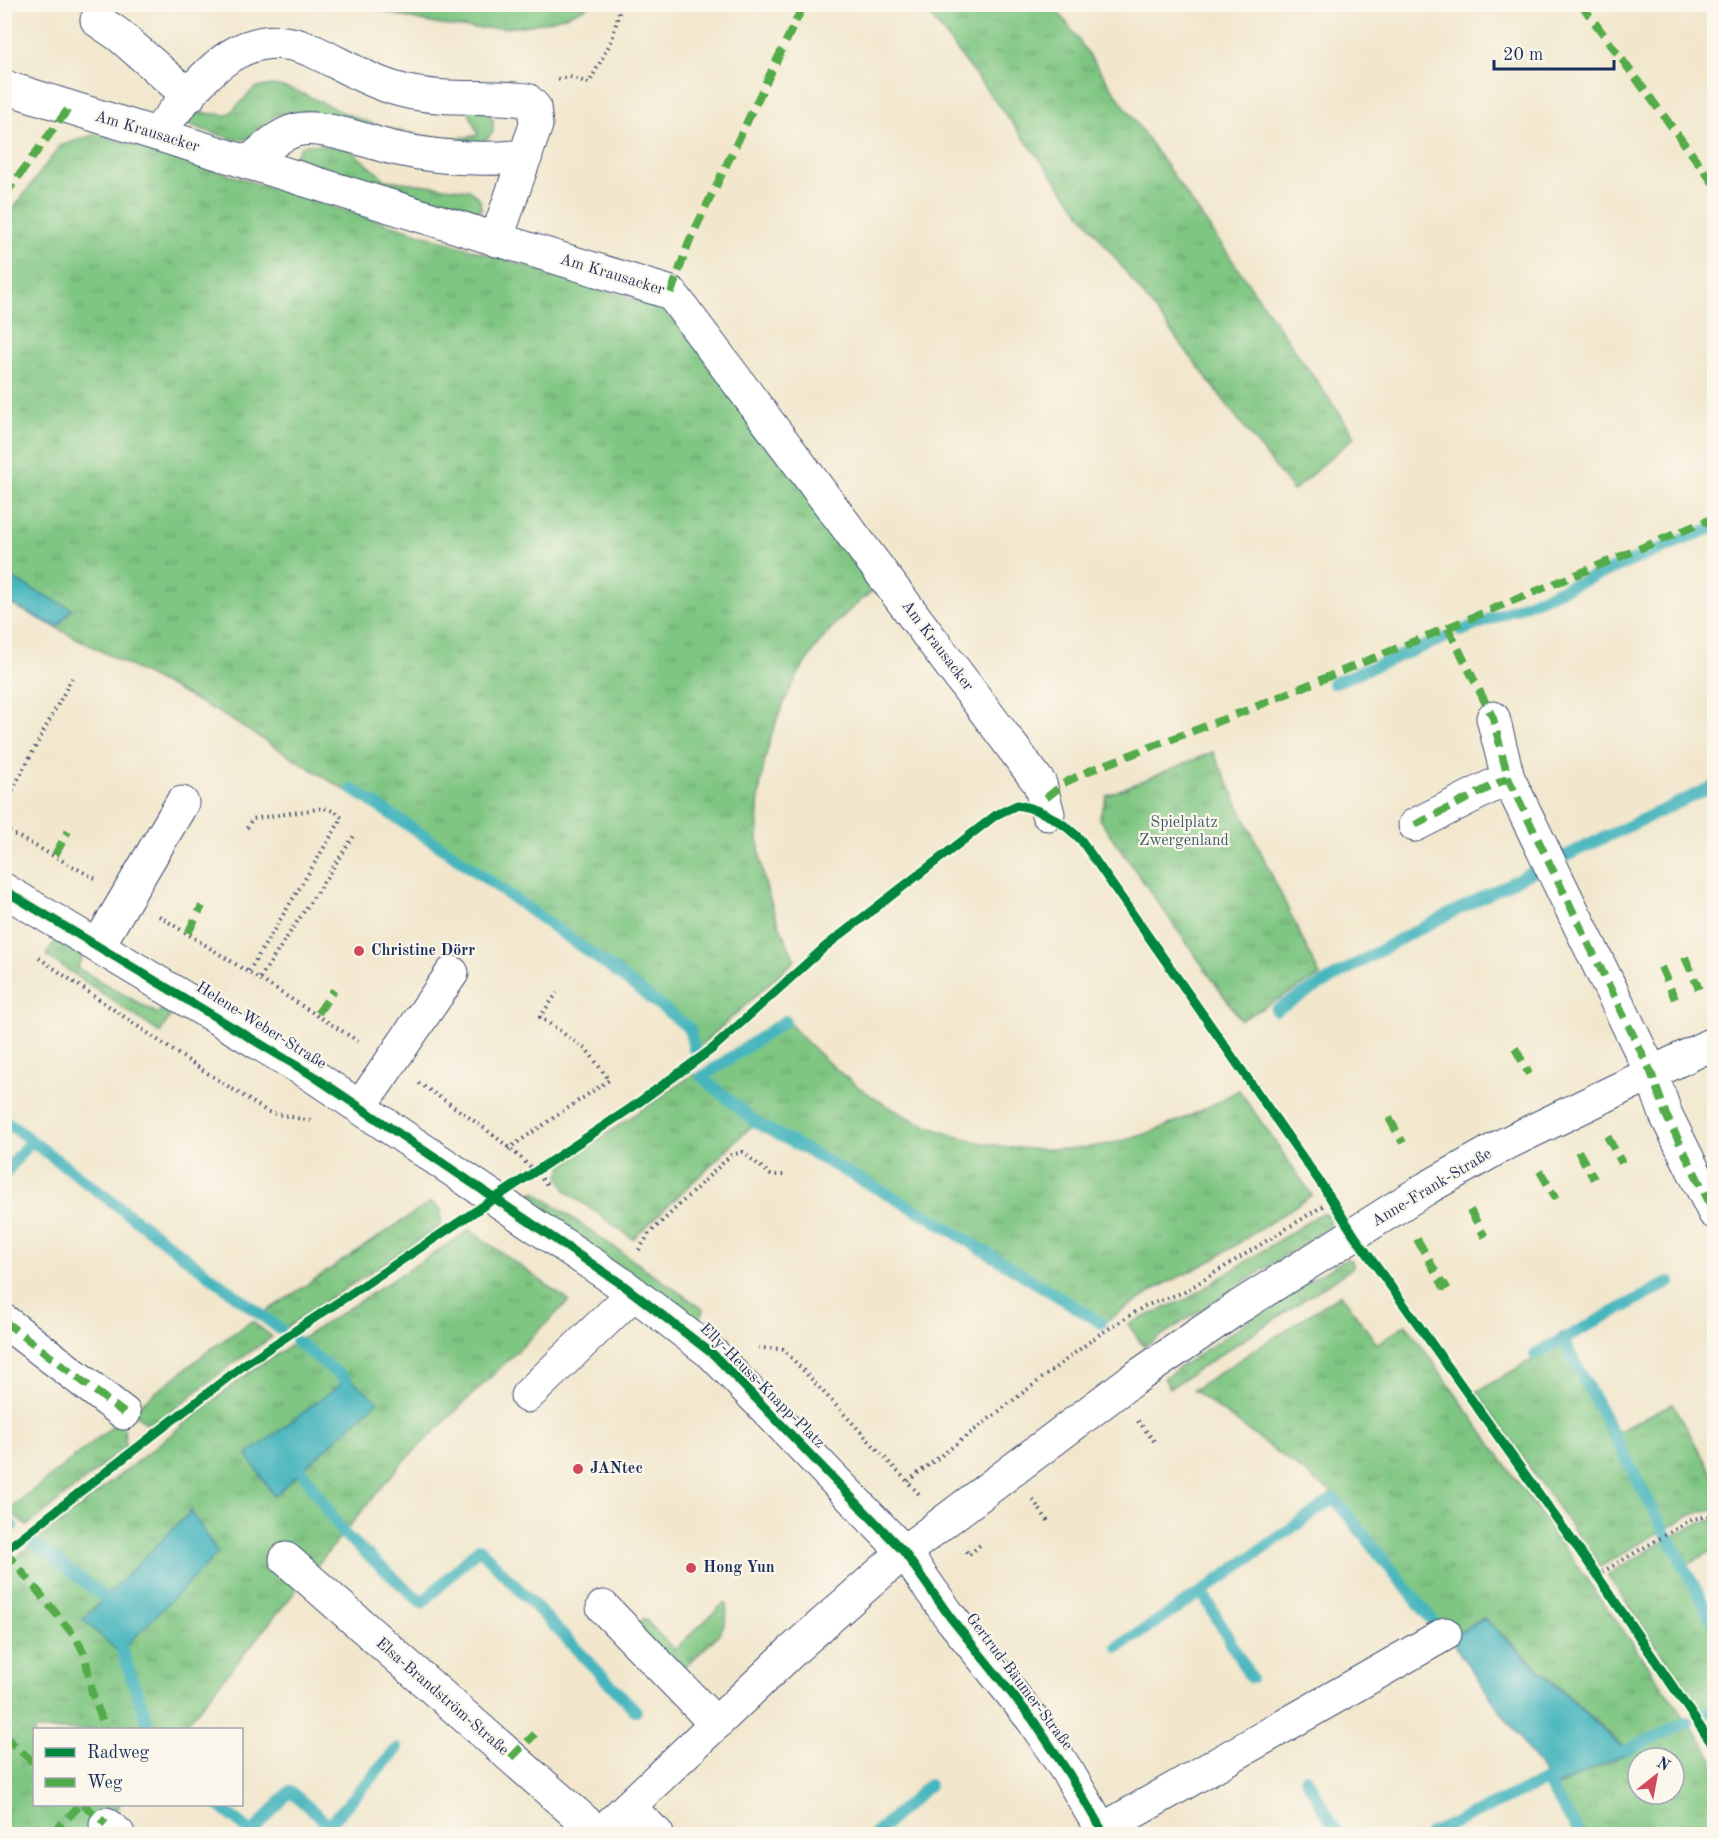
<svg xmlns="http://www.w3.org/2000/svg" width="1719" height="1839" viewBox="0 0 1719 1839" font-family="'Old Standard TT',serif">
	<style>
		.grass { fill: url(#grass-tufts); stroke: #4d7a70; stroke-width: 1.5; fill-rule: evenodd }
		.pitch { fill: #7fc682; stroke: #4d7a70; stroke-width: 1.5 }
		.water { fill: #46b5bd; stroke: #30728e; stroke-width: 1.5 }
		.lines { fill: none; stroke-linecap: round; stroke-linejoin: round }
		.stream { stroke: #46b5bd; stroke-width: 12 }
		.minor-casing { stroke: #3b4b6f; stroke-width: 35 }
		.path { stroke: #3b4b6f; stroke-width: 4; stroke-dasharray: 1.5 4.5; stroke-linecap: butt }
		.minor { stroke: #fff; stroke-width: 33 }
		.quiet { stroke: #52ab49; stroke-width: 8; stroke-dasharray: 15 8; stroke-linecap: butt }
		.cycleway-casing { stroke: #fbf7ec; stroke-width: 13 }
		.cycleway { stroke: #00873e; stroke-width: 9 }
		.poi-dot { fill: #d1495b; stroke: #fbf7ec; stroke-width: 2 }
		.labels { text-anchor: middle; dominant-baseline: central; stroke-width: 4.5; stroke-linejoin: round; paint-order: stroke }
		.street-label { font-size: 16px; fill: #1b2f5e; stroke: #fbf7ec }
		.park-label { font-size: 16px; fill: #395c69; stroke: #fbf7ec }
		.poi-label { font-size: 16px; font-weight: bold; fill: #1b2f5e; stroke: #fbf7ec; text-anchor: start }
	</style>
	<defs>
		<pattern id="grass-tufts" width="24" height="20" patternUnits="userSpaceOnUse" patternTransform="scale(1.5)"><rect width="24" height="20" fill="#7fc682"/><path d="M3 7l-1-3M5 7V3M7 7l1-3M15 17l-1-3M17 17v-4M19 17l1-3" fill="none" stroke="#67a16e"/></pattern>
	</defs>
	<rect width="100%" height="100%" fill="#fbf7ec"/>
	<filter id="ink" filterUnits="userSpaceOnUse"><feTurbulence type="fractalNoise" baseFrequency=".0167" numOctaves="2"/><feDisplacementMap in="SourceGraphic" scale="12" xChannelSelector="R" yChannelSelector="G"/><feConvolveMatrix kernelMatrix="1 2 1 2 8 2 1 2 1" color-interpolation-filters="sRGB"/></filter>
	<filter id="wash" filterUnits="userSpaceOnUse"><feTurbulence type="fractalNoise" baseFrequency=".008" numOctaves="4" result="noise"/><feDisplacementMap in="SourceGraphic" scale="24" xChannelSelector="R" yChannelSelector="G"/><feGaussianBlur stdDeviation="1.35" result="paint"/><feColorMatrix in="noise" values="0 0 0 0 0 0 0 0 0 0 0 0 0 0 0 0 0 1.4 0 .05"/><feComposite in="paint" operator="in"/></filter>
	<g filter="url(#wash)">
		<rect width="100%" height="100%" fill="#f2e7cd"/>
		<path class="grass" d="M922,5h132l301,431 -62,55z
			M272,85c24,3 48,17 70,27 35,16 97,33 136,23l-11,-28 20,4 6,9v12l-10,11 -56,2 -123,-34 -28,4 -29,24 -11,1 -48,-15 3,-13 37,3 27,-27z
			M96,134l576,177 205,276c-18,15 -38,31 -53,50 -52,64 -78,156 -61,237 6,30 19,59 32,86l-98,89 -4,-21c-109,-85 -222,-166 -339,-241l-4,6 -130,-80 -215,-112v-381l55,-74z
			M309,144l40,5 37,31 83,10 11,9 1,11 -5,4 -183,-56 9,-12z
			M1213,752l107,224 -79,44 -142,-201 8,-24z
			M55,941l28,15 -6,12 81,46 6,-9 9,6 -13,22 -114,-78z
			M789,1023c70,79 157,129 266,126 18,0 37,-1 54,-5 47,-10 89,-30 130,-54l73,105 -101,66 -54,27 -53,34 -201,-123 -145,-79 -125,119 -67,-48 -7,-16 4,-11 131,-90 7,6z
			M535,1192l168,117 -2,9 -6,3 -168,-119 3,-9z
			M431,1202l10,8v16l-157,103 -20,-16z
			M1320,1214h6l3,3v10l-185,120 -16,-23 61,-26z
			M470,1230l99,71 -170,165 -217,263 -148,1v74l86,1 -23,29h-92v-268l246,-195z
			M1346,1259l6,1 1,6 -5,5 -178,117 -6,-10 128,-87z
			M1341,1294l36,50 29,-20 308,435v75h-130l-29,-46 74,-36 -145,-134 -35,20 -118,-146 -138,-102zM1638,1758h36v36h-36z
			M252,1321l20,16 -44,30 -77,60 -19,-16 80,-63z
			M1561,1343l100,188 -61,36 -124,-175z
			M1673,1403l41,75v31l-24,6 -23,13 -52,-95z
			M117,1423l7,5 2,19 -99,79 -19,-16z
			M1714,1520v30l-28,15 -14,-28 26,-13z
			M1666,1540l48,91v75l-11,6 -96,-137z
			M725,1602c11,28 -29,53 -47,70l-43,-45 9,-9 30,32z"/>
		<path class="pitch" d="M367,5h224c-69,35 -154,27 -224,0z"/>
		<path class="water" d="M5,575l67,34 -15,18 -52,-26z
			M349,1378l29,23 -104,95 -27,-41z
			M191,1511l27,42 -99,100 -36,-34z
			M1484,1619l144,134 -74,34 -105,-149z"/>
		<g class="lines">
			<path class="stream" d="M1461,631l253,-104
				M1333,683l111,-45
				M352,789l97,63 158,113 82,63 5,21
				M1561,858l153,-72
				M1276,1010l126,-72 132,-67
				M785,1021l-83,56 53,45 176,96 170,105
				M4,1120l276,209
				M4,1175l27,-35
				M1562,1338l104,196
				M296,1341l50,39
				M1535,1354l135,-72
				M302,1471l41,62 79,70 57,-55 157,163
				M4,1521l8,5
				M1669,1538l45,86
				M34,1543l70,54
				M1202,1592l49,86
				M1118,1647l84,-55 132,-94 102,127
				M122,1650l28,80
				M1705,1714l9,-4
				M1627,1750l61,-28
				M1306,1778l32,56
				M1546,1781l34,53
				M217,1804l35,29 38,-42 39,34 68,-76
				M875,1834l54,-49
				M1430,1834l119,-55"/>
		</g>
	</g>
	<g filter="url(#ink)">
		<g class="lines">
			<defs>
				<path id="minor" d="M97,20l22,15 70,61
					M4,87l667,206 369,491 8,30
					M156,134c42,-49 82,-116 157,-83 30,14 58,32 91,40 40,10 82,4 123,9l7,7 2,18 -40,115
					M248,163c16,-13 32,-31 54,-34 25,-3 66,13 91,19 44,10 88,13 133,8
					M1493,718l15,60 143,294 15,43 48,97
					M1415,825l93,-47
					M4,890l308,185 311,210 91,70 190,197 46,65 83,103 36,54 35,60
					M99,944l83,-141
					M360,1107l92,-134
					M4,1321l120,92
					M527,1396l107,-103
					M286,1559l313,275
					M603,1607l113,117
					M628,1807l29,27
					M106,1824l12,10
					M1102,1830l343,-196
					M600,1834l193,-184 111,-98 228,-172 108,-74 187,-118 76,-43 211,-102"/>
			</defs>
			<use href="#minor" class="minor-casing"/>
			<path class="path" d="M558,79l12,-2 19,6 23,-43 9,-36
				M4,806l68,-128
				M247,828l5,-9 72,-11 12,4 6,6 -93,153
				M4,829l92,50
				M159,916l202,127
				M39,958l136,94 93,60 43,9
				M260,978l94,-142
				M419,1083c45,31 95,62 130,104
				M508,1149l101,-69 -22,-30 -47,-33 17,-24
				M639,1250l10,-16 82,-79 12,-3 28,23h13
				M758,1348l25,1 136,145
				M1138,1421l16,20
				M908,1481l189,-145 48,-30 39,-14 142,-88
				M1033,1500l15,21
				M966,1551l3,4 11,-10
				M1597,1575l96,-56 21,-4"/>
			<use href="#minor" class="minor"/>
			<path class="quiet" d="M1581,4l133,180
				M4,196l65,-88
				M671,293l18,-51 115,-238
				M1448,628l45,90 15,60 143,294 15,43 48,97
				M1046,798l20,-16 25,-12 154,-59 469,-193
				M1415,825l93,-47
				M55,855l13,-24
				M188,933l14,-27
				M1685,957l14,32
				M1661,967l14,32
				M318,1013l16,-23
				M1515,1048l14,26
				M1389,1118l14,25
				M1607,1136l15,27
				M1578,1151l16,28
				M1540,1171l16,28
				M1470,1210l15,27
				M1417,1239l27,48 11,-7
				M4,1321l120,92
				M5,1551l72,88 8,16 7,38 14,37
				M4,1736l30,27
				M511,1758l24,-24
				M83,1804l23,20
				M52,1834l29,-30"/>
			<defs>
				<path id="cycleway" d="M4,890l308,185 311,210 91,70 190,197 46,65 83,103 36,54 35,60
					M4,1551l241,-187 386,-256 81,-59 114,-103 170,-131 21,-10c26,5 45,16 64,35l243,348 30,47 243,340 117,172"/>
			</defs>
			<use href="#cycleway" class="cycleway-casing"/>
			<use href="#cycleway" class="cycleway"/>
		</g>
	</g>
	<g class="poi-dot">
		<circle cx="359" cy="951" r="6"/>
		<circle cx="578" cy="1469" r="6"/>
		<circle cx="691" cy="1568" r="6"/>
	</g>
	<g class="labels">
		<g class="street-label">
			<text transform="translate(147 132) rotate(17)">Am Krausacker</text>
			<text transform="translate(612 275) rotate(17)">Am Krausacker</text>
			<text transform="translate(937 646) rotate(53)">Am Krausacker</text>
			<text transform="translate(261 1026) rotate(32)">Helene-Weber-Straße</text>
			<text transform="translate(1432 1188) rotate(-31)">Anne-Frank-Straße</text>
			<text transform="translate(762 1386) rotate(45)">Elly-Heuss-Knapp-Platz</text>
			<text transform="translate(1019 1682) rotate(53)">Gertrud-Bäumer-Straße</text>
			<text transform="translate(442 1697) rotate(41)">Elsa-Brandström-Straße</text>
		</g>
		<g class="park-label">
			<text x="1184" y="823">Spielplatz<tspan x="1184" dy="18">Zwergenland</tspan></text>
		</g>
		<g class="poi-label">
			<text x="371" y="951">Christine Dörr</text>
			<text x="590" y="1469">JANtec</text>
			<text x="703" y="1568">Hong Yun</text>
		</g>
	</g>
	<rect width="1719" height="1839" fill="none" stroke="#fbf7ec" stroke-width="24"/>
	<rect x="33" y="1728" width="210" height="78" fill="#fbf7ec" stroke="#a1a7b3" stroke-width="1.5"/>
	<rect x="45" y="1748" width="30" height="9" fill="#00873e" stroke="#a1a7b3" stroke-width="1.5"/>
	<text x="87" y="1758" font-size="18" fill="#1b2f5e">Radweg</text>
	<rect x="45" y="1778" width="30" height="9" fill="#52ab49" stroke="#a1a7b3" stroke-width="1.5"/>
	<text x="87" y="1788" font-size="18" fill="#1b2f5e">Weg</text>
	<g transform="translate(1656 1776) rotate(31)"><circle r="28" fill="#fbf7ec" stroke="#a1a7b3" stroke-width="1.5"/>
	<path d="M0-4.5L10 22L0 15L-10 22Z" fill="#d1495b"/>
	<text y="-9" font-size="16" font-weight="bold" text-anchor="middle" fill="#1b2f5e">N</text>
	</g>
	<path d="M1494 60v9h120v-9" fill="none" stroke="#1b2f5e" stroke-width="3"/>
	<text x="1503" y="60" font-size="18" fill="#1b2f5e" stroke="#fbf7ec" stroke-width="4.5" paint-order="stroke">20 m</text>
</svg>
